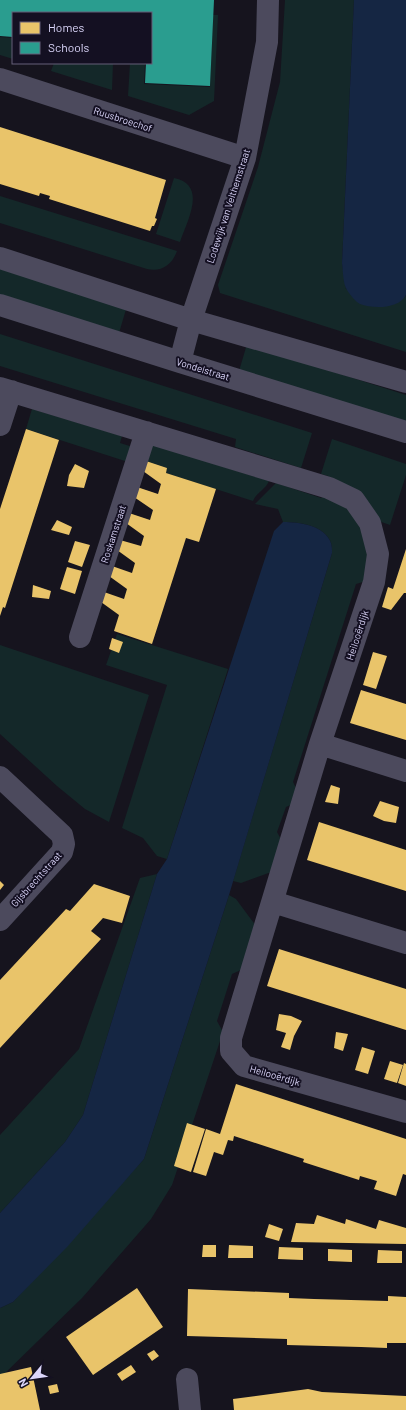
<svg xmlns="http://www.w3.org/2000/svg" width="406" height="1410" viewBox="0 0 406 1410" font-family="Barlow,sans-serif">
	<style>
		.green { fill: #142829 }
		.water { fill: #152643 }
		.homes { fill: #e9c46a }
		.schools { fill: #2a9d8f }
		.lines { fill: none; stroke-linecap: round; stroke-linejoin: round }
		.minor { stroke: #4c4a5d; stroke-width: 22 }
		.labels { text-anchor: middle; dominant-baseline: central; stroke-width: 4; stroke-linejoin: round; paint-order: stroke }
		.street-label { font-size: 10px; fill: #dbd6fa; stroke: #141022 }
	</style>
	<rect width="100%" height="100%" fill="#16141e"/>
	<path class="green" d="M285,0h69l-12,263 4,26 58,9 2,-3v57l-186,-59 -2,-8 40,-118 22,-85z
		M213,15h5l-4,86 -25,14 -61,-19 2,-33h15l-1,21 66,3z
		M0,37l13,1v21l-13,-4z
		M54,63h59l-1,27 -61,-19z
		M174,178c34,7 13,43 6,64l-24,-8z
		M0,196l177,55c-5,14 -15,21 -30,18l-147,-46z
		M0,266l127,40 -8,27 -119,-37z
		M0,334l312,99 -11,35 -66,-21 1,-8 -236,-73z
		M247,344l159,51v29l-167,-53z
		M32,409l90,27 -2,7 13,4 -5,15 -102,-33z
		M332,439l74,25v11l-16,50 -14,-5 -48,-44 -7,-2z
		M151,444l118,37c-3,8 -13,12 -16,20l-87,-28 1,-5 -21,-7z
		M276,483l45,15 5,-3 15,7 15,14 13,23 -3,42 -10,3 -63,198 5,10 -3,11 -9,4 -9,25 6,11 -9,28 -33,12 -8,-2 99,-328c0,-3 0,-7 -1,-10 -6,-18 -32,-21 -48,-21l-5,-13 -23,-5z
		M117,634l111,35 -61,190 -10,-3 -14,-18 -21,-10 45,-143 -61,-20z
		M0,645l149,50 -40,127 -24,-13 -28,-23 -57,-52z
		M157,874l-74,241 -18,27 -65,71v-78l79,-86 61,-171z
		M229,895l7,4 20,27 -13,43 -11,5 -15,47 6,11 -51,153 -21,34 -69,79 -82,80v-70l13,-6 131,-143z"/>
	<path class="water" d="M354,0h52v295c-7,14 -33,14 -46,9 -4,-2 -10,-9 -13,-14 -4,-6 -4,-19 -5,-27z
		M283,522c16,0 42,3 48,21 1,3 1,7 1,10l-103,342 -85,264 -76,87 -55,56 -13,6v-95l65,-71 18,-27 74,-241 10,-15 107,-328z"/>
	<path class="homes" d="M0,127l166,53 -11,38 2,1 -3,7h-2l-2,5 -101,-32 1,-3 -10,-3 -1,3 -39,-12z
		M26,429l33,11 -54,168 -2,-1 -3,9v-107z
		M146,461l21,7 -1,5 50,16 -17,53 -13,-4 -34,106 -38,-13 5,-16 -18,-13 3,-10 20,7 3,-10 -18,-13 3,-10 20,7 3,-10 -18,-13 3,-10 21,6 3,-10 -18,-13 3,-10 21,7 3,-10 -19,-13 3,-10 21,7 3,-10 -18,-13z
		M75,464l14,7 -5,17 -17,-2 2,-11z
		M57,520l15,7 -3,8 -18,-5z
		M75,541l15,4 -8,22 -14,-5z
		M406,549v44h-2l-13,17 -9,-3 6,-20 5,2z
		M67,567l15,4 -7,23 -15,-5z
		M33,585l18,6 -2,8 -17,-2z
		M112,638l11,4 -4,11 -10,-4z
		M373,652l14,4 -11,33 -13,-4z
		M361,690l45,14v36l-56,-17z
		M331,785l9,3 -2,16 -13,-2z
		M380,801l19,6 -3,16 -12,-2 -11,-5z
		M319,822l87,28v41l-99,-31z
		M0,881l4,4 -4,5z
		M94,884l36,12 -8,27 -19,-5 -12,13 10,8 -101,109v-68l66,-71 4,2z
		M279,949l127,40v41l-139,-44z
		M279,1014l12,2 11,5 -8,15 -4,14 -9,-3 5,-14 -10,-3z
		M336,1032l12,2 -5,17 -9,-3z
		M362,1047l13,4 -7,23 -13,-4z
		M390,1061l13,4 -6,18 -13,-4z
		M404,1063l2,1v22l-8,-3z
		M236,1084l170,55v36l-3,-1 -7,22 -22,-7 3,-8 -17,-5 -1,4 -56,-18 1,-3 -70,-23 -1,5 -5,-1 -5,15 -9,-3 -8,24 -13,-4 13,-43 14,5z
		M187,1123l18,6 -14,43 -17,-6z
		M317,1215l28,9 1,-5 30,10 3,-9 27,8v16l-115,-2 5,-19 18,1z
		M269,1224l14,5 -4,12 -14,-4z
		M203,1245h13v12h-14z
		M229,1245l24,1v12h-25z
		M279,1247l24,1v12l-25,-1z
		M328,1249l24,1v12l-24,-1z
		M378,1250l24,1v12h-25z
		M137,1288l26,39 -70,48 -27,-38z
		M188,1289l101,4v5l25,1 74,2v-5l18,1v46h-19v5l-26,-1 -74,-2v-6l-100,-3z
		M154,1350l5,6 -7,5 -5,-7z
		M131,1365l5,7 -14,9 -5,-7z
		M31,1367l9,43h-40v-36z
		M57,1384l2,8 -9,2 -2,-8z
		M308,1389l14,3 84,4v14h-172l-1,-11z"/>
	<path class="schools" d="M0,0h214l-4,86 -65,-3 1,-20h5v-50h-138v24l-13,-1z"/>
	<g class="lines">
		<path class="minor" d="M0,79l245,79
			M0,258l191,62 215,62
			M0,305l180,57 226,70
			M180,362l11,-42 54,-162 22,-116 1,-42
			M0,388l329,100 25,12 16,23 8,31 -4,28 -54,162 -89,294v13l13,15 162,46
			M0,425l11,-34
			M80,637l66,-205
			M320,744l86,27
			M0,777l62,58 2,9 -2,8 -62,68
			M273,902l133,41
			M187,1379l3,31"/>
	</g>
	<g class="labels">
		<g class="street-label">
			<text transform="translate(123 119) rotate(18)">Ruusbroechof</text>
			<text transform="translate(228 206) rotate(-72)">Lodewijk van Velthemstraat</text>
			<text transform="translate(203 369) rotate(17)">Vondelstraat</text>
			<text transform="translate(113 534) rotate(-72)">Roskamstraat</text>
			<text transform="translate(357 635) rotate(-72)">Heilooërdijk</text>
			<text transform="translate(36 879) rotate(-48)">Gijsbrechtstraat</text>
			<text transform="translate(275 1075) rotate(16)">Heilooërdijk</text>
		</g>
	</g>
	<rect x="12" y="12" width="140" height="52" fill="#141022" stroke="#645f78"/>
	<rect x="20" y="22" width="20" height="12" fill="#e9c46a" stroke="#645f78"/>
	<text x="48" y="32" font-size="12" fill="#dbd6fa">Homes</text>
	<rect x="20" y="42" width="20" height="12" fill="#2a9d8f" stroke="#645f78"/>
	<text x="48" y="52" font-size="12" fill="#dbd6fa">Schools</text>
	<g transform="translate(32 1378) rotate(241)" stroke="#141022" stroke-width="3" paint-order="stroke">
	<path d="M0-3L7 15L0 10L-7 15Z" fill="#dbd6fa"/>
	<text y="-6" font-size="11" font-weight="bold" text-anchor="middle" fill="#dbd6fa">N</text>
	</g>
</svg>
